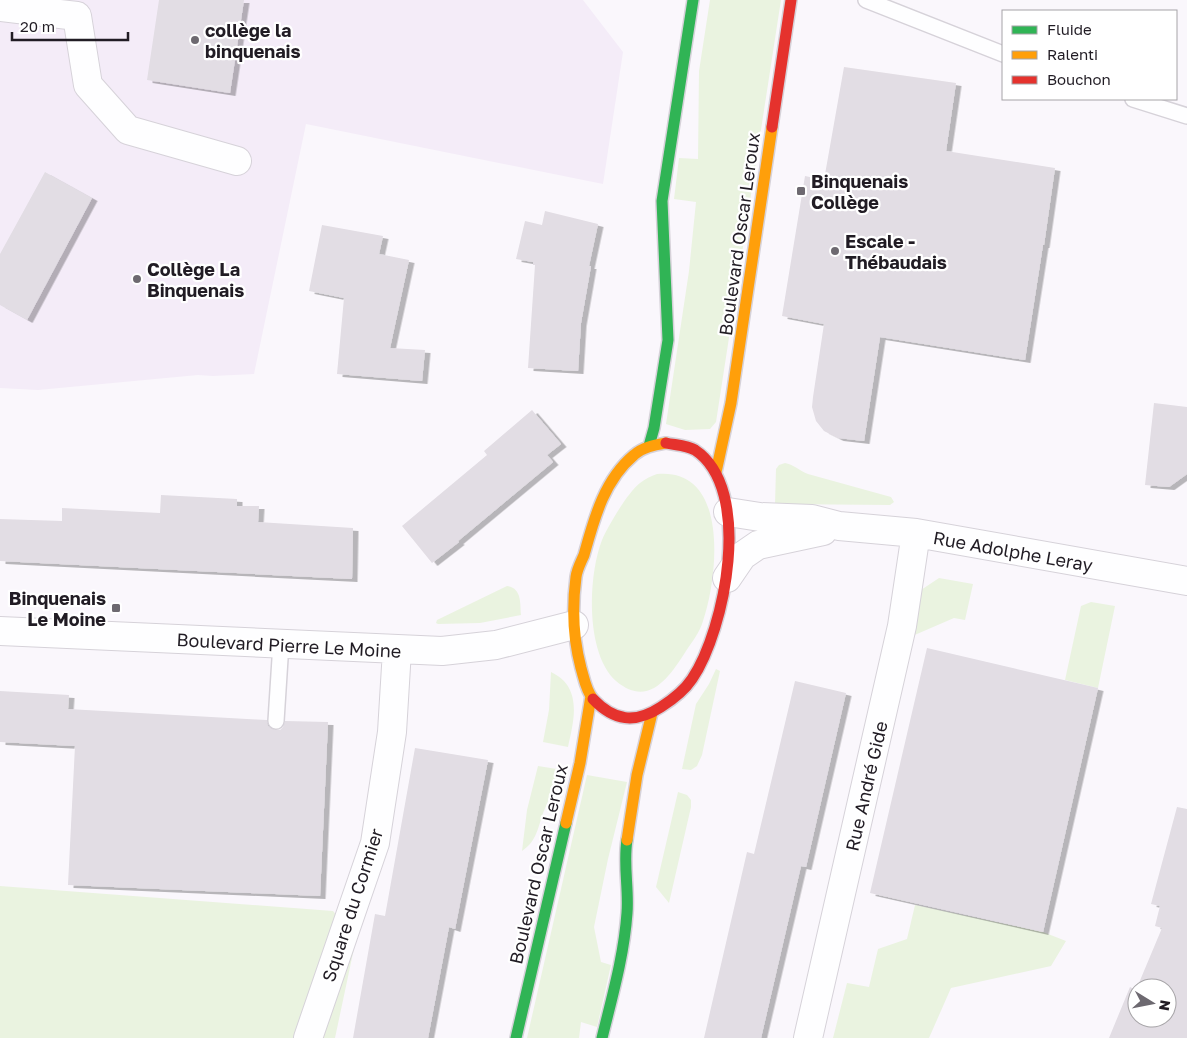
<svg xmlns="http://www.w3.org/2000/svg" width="1187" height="1038" viewBox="0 0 1187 1038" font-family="'Golos Text',sans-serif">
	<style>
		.built { fill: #f4ecf8 }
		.green { fill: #eaf3e0 }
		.building { fill: #e2dde4; fill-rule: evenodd; filter: url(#shadow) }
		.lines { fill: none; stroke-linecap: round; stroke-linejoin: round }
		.lane-casing { stroke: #d6d2d9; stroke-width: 18 }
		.street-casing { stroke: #d6d2d9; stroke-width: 30 }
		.fast-casing { stroke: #d6d2d9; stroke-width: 14 }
		.slow-casing { stroke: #d6d2d9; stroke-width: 14 }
		.jam-casing { stroke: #d6d2d9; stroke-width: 14 }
		.lane { stroke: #fefeff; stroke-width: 15 }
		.street { stroke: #fefeff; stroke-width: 28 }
		.fast { stroke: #30b455; stroke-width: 11 }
		.slow { stroke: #ff9f0a; stroke-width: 11 }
		.jam { stroke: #e5322d; stroke-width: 11 }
		.poi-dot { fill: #6d6970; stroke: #fff; stroke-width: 2 }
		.labels { text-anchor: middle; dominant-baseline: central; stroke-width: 4.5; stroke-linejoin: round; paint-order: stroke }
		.poi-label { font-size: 18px; font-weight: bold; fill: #211c24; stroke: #fff; text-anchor: start }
		.street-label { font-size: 18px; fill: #211c24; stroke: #fff }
	</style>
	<defs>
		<filter id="shadow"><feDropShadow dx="5.5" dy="3" stdDeviation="0" flood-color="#0004"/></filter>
	</defs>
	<rect width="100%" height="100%" fill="#faf7fc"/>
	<path class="built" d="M0,0h583l40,52 -20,132 -297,-60 -52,250 -41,2 -15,-1 -160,15 -38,-2z"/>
	<path class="green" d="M710,0h71l-65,422 -6,7 -25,1 -19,-6 23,-153 7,-69 -22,-3 5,-41 19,1 1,-88z
		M785,463c8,1 15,8 23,11l83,23 3,5 -4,3 -115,-1 1,-35 3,-4z
		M657,474c73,-7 61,103 46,147 -3,11 -11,21 -17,30 -16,25 -37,58 -70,30 -31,-28 -28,-105 -14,-141 6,-14 26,-48 38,-57 5,-4 11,-7 17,-9z
		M939,578l34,6 -8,36 -11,-2 -44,19 11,-47z
		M507,586c15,2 13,17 14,29l-41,8 -42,1 -2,-1 1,-3z
		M1091,602l24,4 -17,82 -33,-8 16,-74z
		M716,669l4,2 -18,84 -5,11 -6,4 -9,-1 14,-65 13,-20z
		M551,672c32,15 23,48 17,75l-25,-5 6,-32z
		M538,766l25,4c-4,17 -11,21 -17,36 -8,17 -7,34 -24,45l5,-41z
		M587,775l40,7 -19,77 -14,68 7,35 10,3 -14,62 -16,-5 -2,16h-52z
		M678,792l9,3 4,5v7l-22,96 -13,-16z
		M0,886l333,25 23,28 -21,99h-335z
		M915,905l128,27 23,9 -15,25 -100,22 -22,50h-96l14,-55 22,4 9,-38 29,-10z"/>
	<path class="building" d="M159,0h85l-14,93 -83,-13z
		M844,67l112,16 -10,68 109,17 -11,77h-1l-18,115 -145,-23 -16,104 -26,-3 -14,-7 -8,-10 -4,-14 1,-10 11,-73 -42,-8 23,-140 19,4z
		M45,172l47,26 -65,122 -27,-15v-51z
		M545,211l53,13 -9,42h2l-10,57 -3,48 -50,-3 7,-103h-2v-3l-17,-3 9,-38 17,4z
		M322,225l61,11 -4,18 30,6 -19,88 35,2 -3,31 -85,-7 7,-76 -35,-7z
		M1154,403l33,4v67l-18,13 -24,-2z
		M532,410l29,34 -14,11 6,7 -95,79 1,1 -27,21 -30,-37 85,-71 -3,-4z
		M161,495l76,4v7h22l-1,16 95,6 -1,51 -352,-18v-42l62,2v-13l98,5z
		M927,648l171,40 -55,244 -173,-39z
		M795,681l51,12 -40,174 -5,-1 -40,172h-57l43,-186 7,2z
		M0,691l69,4 -1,14 199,11 1,6 7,4h5l3,-3 2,-6 43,1 -8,174 -252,-11 7,-139 -75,-4z
		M415,748l73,12 -33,169 -6,-2 -21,111h-75l22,-124 10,2z
		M1177,807l10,2v229h-78l21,-51 6,3 26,-62 -7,-2 5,-20 -9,-2zM1137,988h30v30h-30z"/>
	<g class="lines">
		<defs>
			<path id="lane" d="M866,0l137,54
				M1133,99l54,17
				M276,721l5,-78"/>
			<path id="street" d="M0,7l77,9 11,69 40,45 109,31
				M728,512l32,5 52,2 27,7 77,7 271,48
				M727,578l15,-22 16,-11 65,-14
				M0,631l442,20 54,-6 78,-20
				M308,1038l67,-195 17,-111 5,-82
				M808,1038l94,-412 14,-93"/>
			<path id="fast" d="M649,446l5,-18 14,-88 -6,-139 31,-201
				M516,1038l50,-215
				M602,1038c10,-41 22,-82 25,-125 2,-24 -4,-49 0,-73"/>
			<path id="slow" d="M716,472l15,-69 41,-276
				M593,699c-7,-8 -9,-21 -12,-31 -8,-30 -9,-61 -5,-91 1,-8 5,-15 8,-22 10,-36 20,-75 50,-100 9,-8 21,-10 32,-12
				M566,823l14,-60 11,-67
				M627,840l10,-65 15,-62"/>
			<path id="jam" d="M772,127l19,-127
				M593,699c21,22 42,25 68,8 11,-7 23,-16 31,-28 33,-49 62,-190 3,-229 -8,-5 -20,-5 -29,-7"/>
		</defs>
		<use href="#lane" class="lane-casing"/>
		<use href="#street" class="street-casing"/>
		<use href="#fast" class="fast-casing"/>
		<use href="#slow" class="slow-casing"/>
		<use href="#jam" class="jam-casing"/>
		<use href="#lane" class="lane"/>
		<use href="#street" class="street"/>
		<use href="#fast" class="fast"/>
		<use href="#slow" class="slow"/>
		<use href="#jam" class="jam"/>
	</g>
	<g class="poi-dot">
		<circle cx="195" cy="40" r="5"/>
		<rect x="796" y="186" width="10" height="10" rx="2.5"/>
		<circle cx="835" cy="251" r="5"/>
		<circle cx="137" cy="279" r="5"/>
		<rect x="111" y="603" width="10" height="10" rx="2.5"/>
	</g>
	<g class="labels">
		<g class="poi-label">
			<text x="205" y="30">collège la<tspan x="205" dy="21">binquenais</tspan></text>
			<text x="811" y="181">Binquenais<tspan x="811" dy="21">Collège</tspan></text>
			<text x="845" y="241">Escale -<tspan x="845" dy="21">Thébaudais</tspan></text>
			<text x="147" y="269">Collège La<tspan x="147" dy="21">Binquenais</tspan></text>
			<text x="106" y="598" text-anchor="end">Binquenais<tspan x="106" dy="21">Le Moine</tspan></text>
		</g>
		<g class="street-label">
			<text transform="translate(739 234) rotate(-82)">Boulevard Oscar Leroux</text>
			<text transform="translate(1013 551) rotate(10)">Rue Adolphe Leray</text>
			<text transform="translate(289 645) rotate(3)">Boulevard Pierre Le Moine</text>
			<text transform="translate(866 786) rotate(-77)">Rue André Gide</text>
			<text transform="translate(538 864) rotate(-77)">Boulevard Oscar Leroux</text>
			<text transform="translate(352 905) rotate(-72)">Square du Cormier</text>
		</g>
	</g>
	<rect x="1002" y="10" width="175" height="90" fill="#ffffff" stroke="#a6a4a7"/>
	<rect x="1012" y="26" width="25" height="8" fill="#30b455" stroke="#a6a4a7"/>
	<text x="1047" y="35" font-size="15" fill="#211c24">Fluide</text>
	<rect x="1012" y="51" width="25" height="8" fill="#ff9f0a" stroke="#a6a4a7"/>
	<text x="1047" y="60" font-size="15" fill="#211c24">Ralenti</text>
	<rect x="1012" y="76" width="25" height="8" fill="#e5322d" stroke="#a6a4a7"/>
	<text x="1047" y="85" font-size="15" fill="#211c24">Bouchon</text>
	<g transform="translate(1152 1003) rotate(100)"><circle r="24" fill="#ffffff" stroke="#a6a4a7"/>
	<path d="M0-4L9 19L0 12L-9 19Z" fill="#6d6970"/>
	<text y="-8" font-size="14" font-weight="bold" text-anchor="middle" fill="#211c24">N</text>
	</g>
	<path d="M12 32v8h116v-8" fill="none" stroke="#211c24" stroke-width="2.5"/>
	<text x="20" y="32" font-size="15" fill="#211c24" stroke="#ffffff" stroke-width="4" paint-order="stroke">20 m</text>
</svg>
